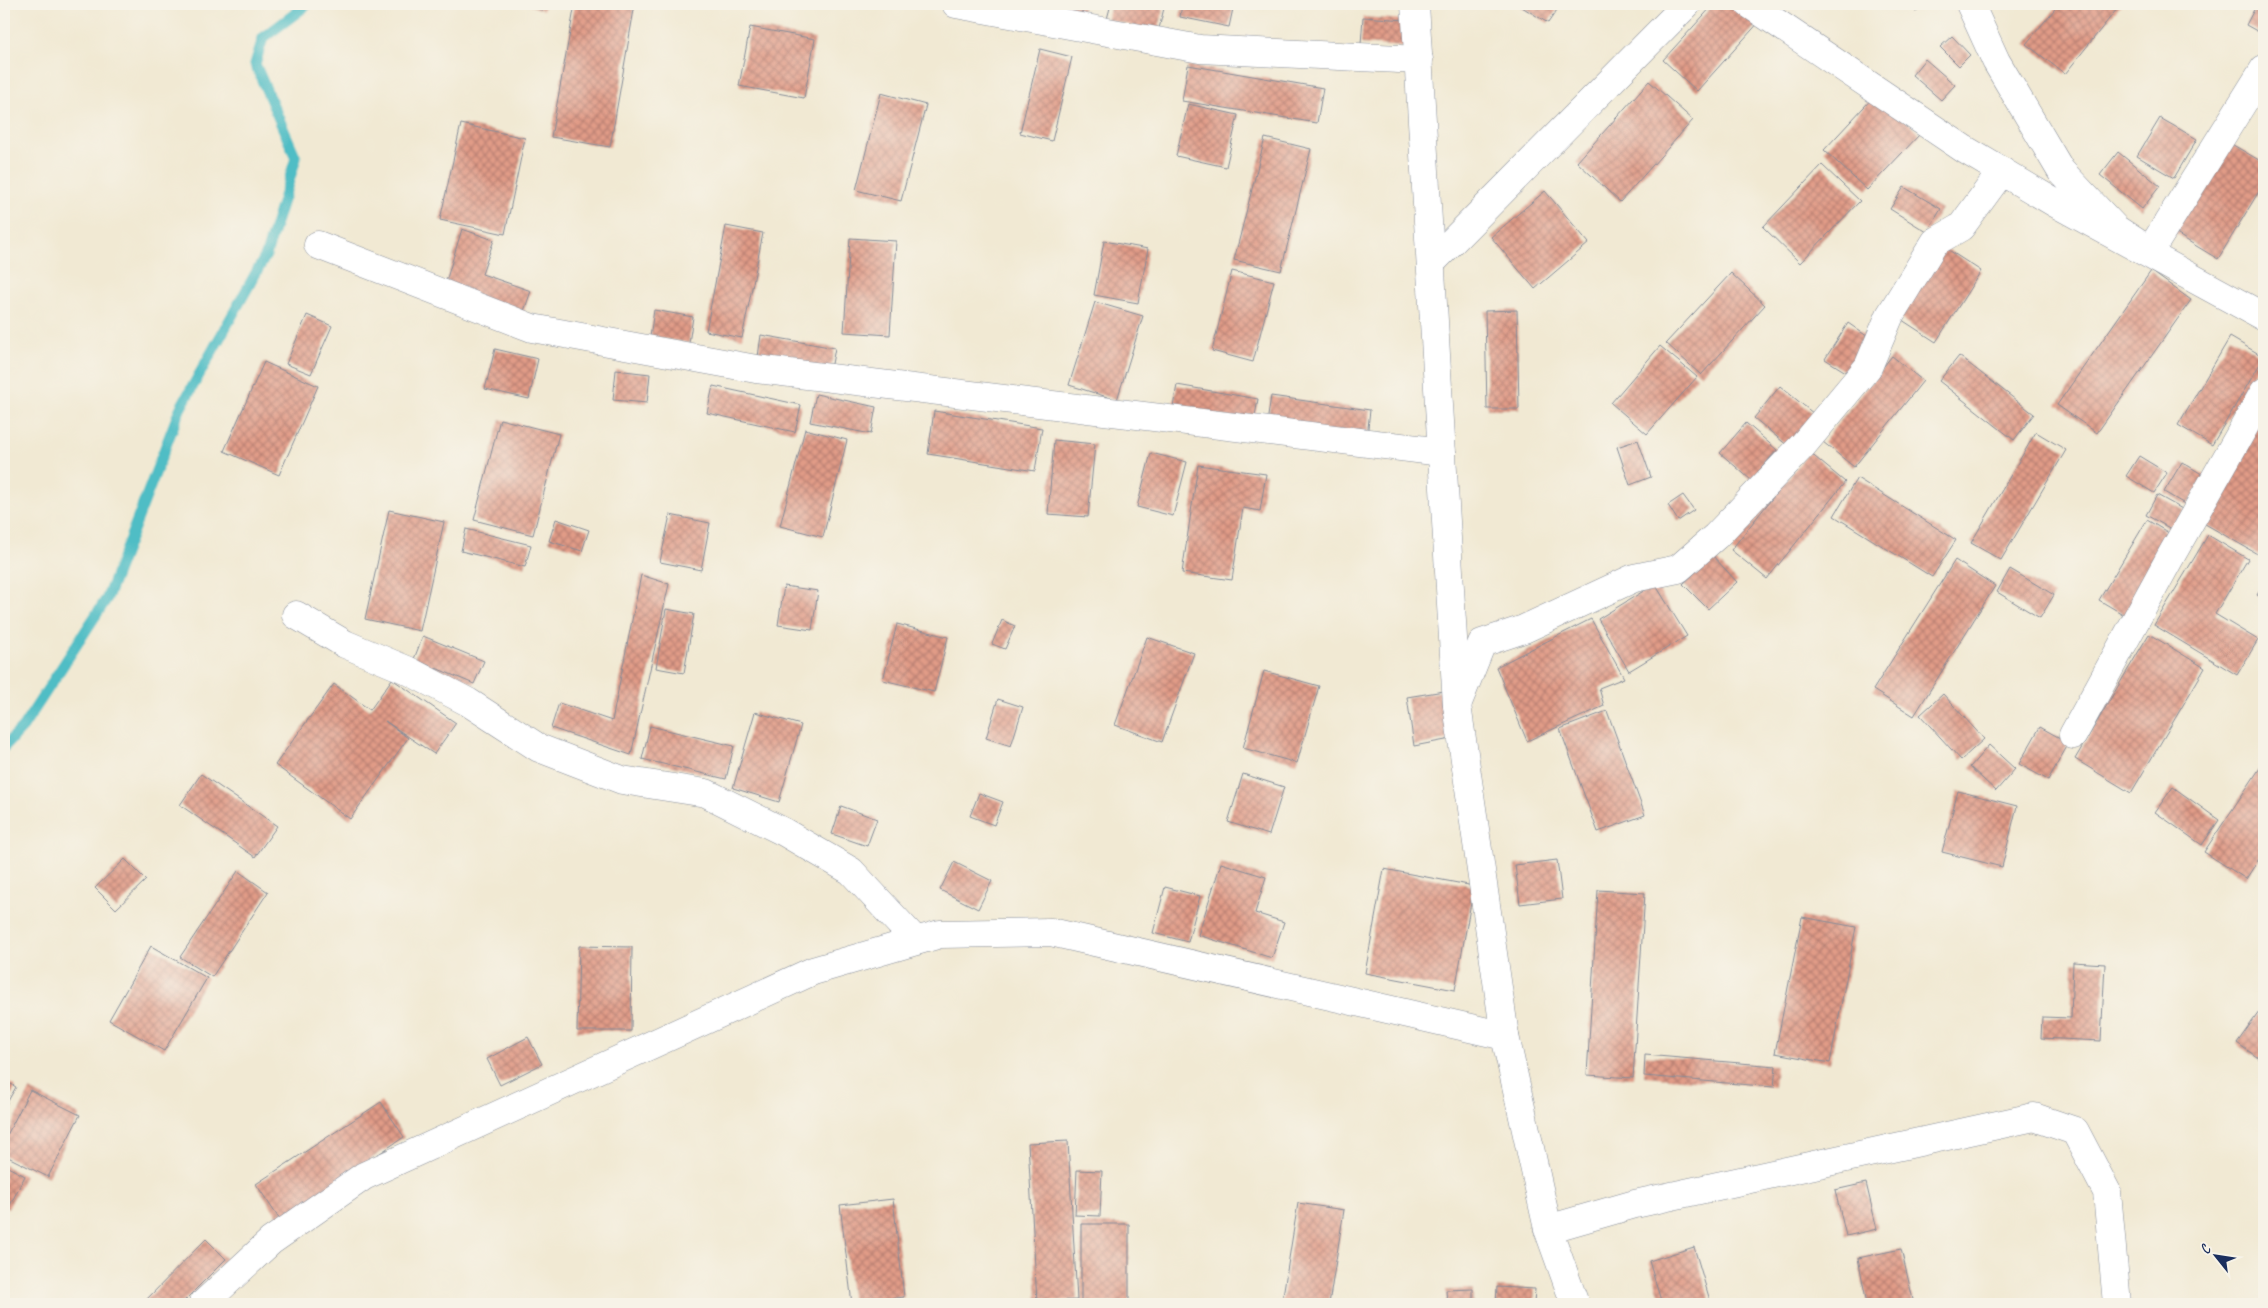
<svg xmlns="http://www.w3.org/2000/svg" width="2268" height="1308" viewBox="0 0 2268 1308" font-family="Caveat,sans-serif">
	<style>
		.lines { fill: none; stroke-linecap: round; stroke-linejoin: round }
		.stream { stroke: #4fbdc5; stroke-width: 11 }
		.building { fill: url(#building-cross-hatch) }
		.minor-casing { stroke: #868c98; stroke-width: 29 }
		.tertiary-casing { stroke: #868c98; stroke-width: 29 }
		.minor { stroke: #fff; stroke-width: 28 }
		.tertiary { stroke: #fff; stroke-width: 28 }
	</style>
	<defs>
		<pattern id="building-cross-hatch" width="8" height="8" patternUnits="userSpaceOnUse" patternTransform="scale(1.25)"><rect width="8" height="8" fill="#e19b87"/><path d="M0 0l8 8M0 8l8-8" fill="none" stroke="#b67f72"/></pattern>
	</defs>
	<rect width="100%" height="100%" fill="#f7f3e8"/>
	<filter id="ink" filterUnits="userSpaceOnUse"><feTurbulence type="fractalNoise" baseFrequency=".02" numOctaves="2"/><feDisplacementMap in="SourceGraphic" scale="10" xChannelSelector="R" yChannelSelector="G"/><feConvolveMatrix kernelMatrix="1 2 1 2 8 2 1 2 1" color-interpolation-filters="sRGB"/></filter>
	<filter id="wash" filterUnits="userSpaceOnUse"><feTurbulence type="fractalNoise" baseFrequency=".0096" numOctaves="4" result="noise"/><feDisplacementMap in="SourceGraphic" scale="20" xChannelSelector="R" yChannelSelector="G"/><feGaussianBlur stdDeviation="1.12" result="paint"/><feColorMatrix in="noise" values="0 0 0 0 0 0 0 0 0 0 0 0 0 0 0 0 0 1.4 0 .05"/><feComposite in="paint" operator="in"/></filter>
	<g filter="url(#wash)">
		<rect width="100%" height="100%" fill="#f1e9d3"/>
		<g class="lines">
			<path class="stream" d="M4,747l19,-20 84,-129 73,-189 86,-154 30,-97 -41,-94 8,-26 45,-34"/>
		</g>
		<g id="blocks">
			<path class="building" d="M526,4h19l-2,6z
				M575,4h60l-25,143 -59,-10z
				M1049,4h35l-3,12 -33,-8z
				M1111,4h36l17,4 -6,25 -51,-14z
				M1182,4h52l-5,23 -49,-10z
				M1517,4h44l-13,19z
				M1714,4h30l17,16 -64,71 -34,-31z
				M1912,4h19l-16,7z
				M2059,4h62l-56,70 -39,-30z
				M2257,4h7v31l-18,-10z
				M1363,17l43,3 -2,27 -43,-3z
				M750,27l65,12 -11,59 -65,-12z
				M1952,36l18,19 -11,11 -19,-19z
				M1040,49l32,8 -20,84 -32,-8z
				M1925,59l30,26 -14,15 -29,-25z
				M1188,65l135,23 -6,35 -135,-22z
				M1649,81l44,39 -73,82 -43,-40z
				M881,93l45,12 -25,96 -45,-11z
				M1877,93l43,41 -53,56 -43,-40z
				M1188,104l50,11 -12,52 -50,-11z
				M2160,118l37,21 -23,39 -37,-22z
				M461,124l64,14 -20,96 -65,-14z
				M1265,138l46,11 -30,122 -47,-11z
				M2228,142l36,21v20l-46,76 -45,-27z
				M2118,152l42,34 -18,23 -42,-34z
				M1822,165l38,36 -60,62 -37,-36z
				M1904,187l37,22 -14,23 -37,-23z
				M1545,191l44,52 -54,46 -44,-52z
				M726,226l37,7 -21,105 -36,-7z
				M462,229l32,11 -12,34 49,17 -8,23 -79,-26z
				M850,238l46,3 -6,94 -46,-3z
				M1104,241l44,8 -10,54 -44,-8z
				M1944,247l37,24 -45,71 -37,-24z
				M1232,271l42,10 -21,81 -41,-11z
				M2151,271l40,29 -94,133 -40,-28z
				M1731,273l34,32 -64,70 -35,-32z
				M1095,302l48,14 -26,84 -48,-15z
				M654,310l39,7 -4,26 -39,-6z
				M1517,310l2,99h-32l-2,-98z
				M307,315l25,11 -21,48 -25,-10z
				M1848,323l23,16 -22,35 -24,-15z
				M761,335l74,13 -4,21 -73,-12z
				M2230,337l34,20 -52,88 -34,-20z
				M1660,346l37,31 -50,57 -36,-31z
				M495,349l43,10 -9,40 -44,-10z
				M1892,356l31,25 -69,86 -31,-25z
				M1959,356l75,58 -20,26 -75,-59z
				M264,362l54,24 -39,89 -55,-24z
				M616,370l34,4 -3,29 -34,-3z
				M1177,385l81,14 -4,23 -81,-15z
				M713,386l88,19 -6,27 -88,-19z
				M1780,386l34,28 -26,32 -34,-28z
				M816,394l60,13 -5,27 -61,-12z
				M1271,396l99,14 -3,27 -100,-14z
				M2264,410v137l-5,8 -59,-34z
				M934,411l108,17 -7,43 -107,-17z
				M500,419l59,15 -26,101 -59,-15z
				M1746,423l31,27 -26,30 -31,-27z
				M805,429l42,11 -24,97 -43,-11z
				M2036,432l30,18 -65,110 -30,-17z
				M1054,440l41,4 -7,73 -40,-3z
				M1638,440l13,37 -21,8 -13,-38z
				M1809,452l36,30 -78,97 -36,-29z
				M1151,453l36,9 -14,54 -36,-9z
				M2139,456l28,17 -13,20 -28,-17z
				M2182,462l23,14 -17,30 -24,-14z
				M1198,465l68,9 -6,37 -17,-3 -11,72 -50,-7z
				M1857,478l99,62 -24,37 -98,-61z
				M1683,495l11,15 -16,11 -10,-16z
				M2157,495l27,15 -11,20 -27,-15z
				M389,510l55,12 -24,109 -55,-12z
				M670,515l40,8 -9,47 -41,-8z
				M556,519l33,11 -7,21 -33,-10z
				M2147,520l27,16 -48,80 -27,-16z
				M466,529l65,16 -6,22 -64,-16z
				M2208,535l40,24 -33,55 43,26 -21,35 -83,-50z
				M1713,556l24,26 -29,27 -25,-25z
				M1955,560l40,26 -81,130 -41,-26z
				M2010,569l44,26 -14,23 -43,-26z
				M641,575l28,9 -38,171 -80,-27 8,-25 53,18z
				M1655,584l32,52 -58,35 -31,-52z
				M2264,584v16l-7,-5z
				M784,586l34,5 -6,39 -34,-5z
				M666,609l28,5 -10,59 -28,-5z
				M1591,619l33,59 -25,10 5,18 -77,35 -31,-74z
				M1002,620l13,6 -10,23 -13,-5z
				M897,624l51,13 -14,55 -51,-12z
				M2149,634l56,34 -74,125 -56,-34z
				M423,636l61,25 -10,23 -60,-25z
				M1147,637l47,16 -32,89 -47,-17z
				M1264,671l55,15 -22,77 -54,-15z
				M392,679l64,44 -22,31 -49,-33 23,17 -58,81 -75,-54 59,-81 36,26z
				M1444,691l7,48 -37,7 -7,-49z
				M1943,694l41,45 -23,21 -41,-45z
				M998,699l25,8 -12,39 -25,-8z
				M1607,711l38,104 -47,17 -38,-103z
				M755,712l46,13 -22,77 -46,-14z
				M650,726l84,20 -8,33 -84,-20z
				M2040,727l29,16 -21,37 -29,-16z
				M1989,745l26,24 -19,22 -26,-24z
				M2264,762v89l-18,28 -42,-27z
				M201,774l76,52 -22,31 -75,-52z
				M1243,774l41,13 -15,48 -41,-13z
				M2173,787l46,33 -17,25 -47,-33z
				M1958,791l59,15 -15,61 -60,-15z
				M979,793l24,9 -9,23 -24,-9z
				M841,806l36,13 -10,27 -35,-12z
				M125,859l21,21 -30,29 -21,-21z
				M1557,860l5,39 -42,5 -5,-39z
				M954,862l38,19 -14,28 -38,-19z
				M1221,863l45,14 -11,36 29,9 -12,36 -74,-23z
				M1384,869l90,17 -19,104 -90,-17z
				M238,871l30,21 -56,85 -32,-20z
				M1165,887l35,9 -12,46 -35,-9z
				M1598,890l47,3 -12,185 -46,-3z
				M1802,917l54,10 -26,136 -55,-10z
				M151,946l56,32 -43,73 -55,-31z
				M579,946l53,1 -1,84h-54z
				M2073,962l32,2 -4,77 -60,-3 1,-21 29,1z
				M2264,1005v57l-27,-19z
				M528,1037l14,27 -42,21 -13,-26z
				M1645,1055l131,11 -2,21 -130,-11z
				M4,1080l12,7 -12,21z
				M30,1090l50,25 -32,62 -44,-22v-14z
				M381,1102l23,35 -124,83 -24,-36z
				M1068,1141l9,159 -40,2 -9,-159z
				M4,1165l21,11 -17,33 -4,-2z
				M1077,1170l25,1 -2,45 -25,-1z
				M1866,1183l11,46 -31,7 -11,-46z
				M893,1199l11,98 -52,7 -12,-99z
				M1298,1203l46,7 -15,94 -47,-2z
				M1081,1224h48v79h-48z
				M206,1239l20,20 -45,45h-39z
				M1694,1247l17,57h-49l-13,-43z
				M1901,1249l13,55h-47l-9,-46z
				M1497,1287l38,2 -1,15h-38z
				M1473,1289v15h-26l-1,-14z"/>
		</g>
	</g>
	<g filter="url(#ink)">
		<use href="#blocks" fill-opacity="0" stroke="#868c98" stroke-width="1"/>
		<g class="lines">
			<defs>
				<path id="minor" d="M956,4l244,45 219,11
					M1749,4l215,145 91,54 209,114
					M1970,4l26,57 65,110 55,58 34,22 114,-182
					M318,245l214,83 224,41 686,83
					M1431,263l256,-259
					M296,615l49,29 62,26 61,32 71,46 83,32 84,13 78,39 67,39 65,70
					M1457,705l25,-62 42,-14 110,-51 44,-9 38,-33 87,-91 65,-78 22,-52 45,-73 26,-15 41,-56
					M2073,735l99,-181 92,-162
					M1548,1229l87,-25 399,-87 41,14 32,61 10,112
					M203,1304l68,-63 93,-65 449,-205 127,-37 111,-2 454,104"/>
				<path id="tertiary" d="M1415,4l42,701 48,331 43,193 27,75"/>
			</defs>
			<use href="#minor" class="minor-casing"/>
			<use href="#tertiary" class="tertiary-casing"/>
			<use href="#minor" class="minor"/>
			<use href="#tertiary" class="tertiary"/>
		</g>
	</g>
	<rect width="2268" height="1308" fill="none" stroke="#f7f3e8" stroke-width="20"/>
	<g transform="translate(2216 1256) rotate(300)" stroke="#f7f3e8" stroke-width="4" paint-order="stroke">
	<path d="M0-4L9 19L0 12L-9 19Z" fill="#1b2f5e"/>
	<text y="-8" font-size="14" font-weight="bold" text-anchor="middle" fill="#1b2f5e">С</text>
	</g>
</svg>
